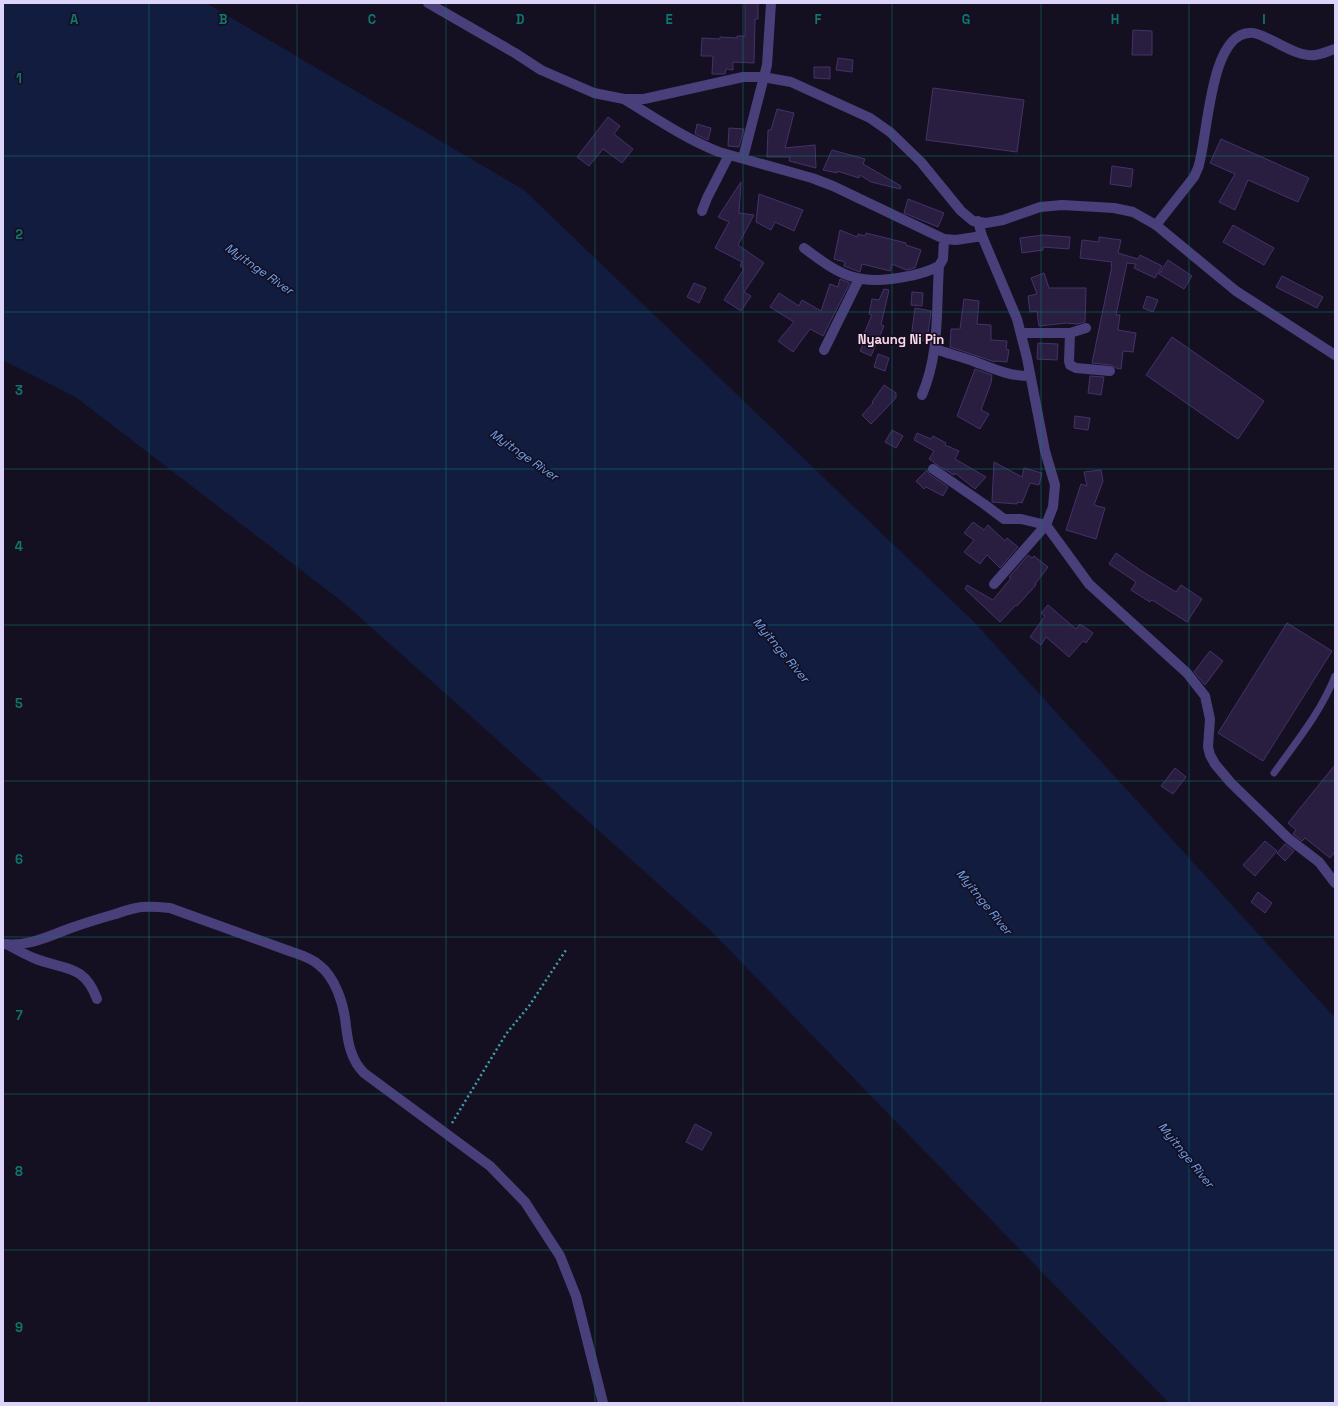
<svg xmlns="http://www.w3.org/2000/svg" width="1338" height="1406" viewBox="0 0 1338 1406" font-family="'Space Grotesk',sans-serif">
	<style>
		.water { fill: #111c3f }
		.building { fill: #291e40; stroke: #443269 }
		.lines { fill: none; stroke-linecap: round; stroke-linejoin: round }
		.path { stroke: #3ba0a8; stroke-width: 2.5; stroke-dasharray: 2 3; stroke-linecap: butt }
		.service { stroke: #49407b; stroke-width: 7 }
		.minor { stroke: #49407b; stroke-width: 10 }
		.tertiary { stroke: #49407b; stroke-width: 10 }
		.grid { fill: none; stroke: #0f766e; stroke-width: 1; stroke-opacity: 0.55 }
		.labels { text-anchor: middle; dominant-baseline: central; stroke-width: 3.5; stroke-linejoin: round; paint-order: stroke }
		.water-label { font-size: 12px; font-style: italic; fill: #6da3f0; stroke: #151021 }
		.quarter-label { font-size: 13px; font-weight: bold; fill: #fbd6e9; stroke: #151021 }
		.grid-label { font-size: 13px; text-anchor: middle; font-weight: bold; fill: #0f766e; stroke: #151021; stroke-width: 3.5; stroke-linejoin: round; paint-order: stroke }
	</style>
	<rect width="100%" height="100%" fill="#151021"/>
	<path class="water" d="M3,3h203l318,187 449,431 362,397v385h-166l-458,-472 -367,-328 -267,-205 -74,-38z"/>
	<path class="building" d="M745,3h13v16h-3l-1,44 -21,-1v8l-7,-1 -1,5h-13l1,-18h-12l1,-18 18,1v-2l17,1v-2h8z
		M1133,30l19,1v24h-20z
		M838,58l15,2 -1,12 -16,-2z
		M814,67h16v12l-16,-1z
		M933,88l91,12 -7,52 -91,-12z
		M777,109l17,4 -9,35 30,-3 1,23 -27,-7 1,-4h-23l1,-27h3z
		M608,117l12,9 -6,8 19,15 -11,14 -19,-14 -14,17 -12,-9z
		M697,124l14,4 -3,12 -13,-6z
		M729,128l15,1 -5,18 -11,-1z
		M1221,139l88,39 -11,24 -50,-22 -13,30 -16,-8 16,-28 -25,-11z
		M832,150l33,9 -2,5 38,22 -1,3 -29,-7 -11,-7 -1,3 -22,-7v2l-14,-3z
		M1112,166l21,3 -2,18 -21,-3z
		M741,182l-2,31 15,2 -16,30 26,18 -20,29 7,4 -10,15 -17,-11 20,-31 -4,-3 2,-4 -27,-14 14,-26 -11,-5z
		M759,194l44,16 -9,21 -19,-9 -4,8 -15,-8z
		M908,199l36,14 -6,14 -34,-14z
		M1233,225l41,23 -10,17 -41,-23z
		M840,230l17,7 1,-3 7,2 1,-3 40,10v2l15,5 -6,18 -9,2 -14,-6 -2,7 -28,-7 -2,8 -16,-6 1,-4 -11,-3z
		M1043,235l27,2 -1,12 -26,-2v3l-21,3 -2,-15z
		M1099,237l22,3 -3,13 20,6 2,-4 22,11 -7,12 -21,-10 2,-4 -9,-1 -11,52h4l-2,15 18,3 -3,19 -10,-1 -2,18 -5,-1 -5,-3 -19,-2 20,-97h-1l1,-4 -32,-4 2,-18 17,2z
		M1168,260l24,16 -8,13 -25,-15z
		M1044,273l5,15h37l-1,34 -8,2 -11,-1 -27,3 -2,-15 -7,1 -2,-16 9,-2 -6,-16z
		M1282,276l41,21 -6,11 -41,-21z
		M840,279l10,4 -27,53 -13,-7 -17,23 -15,-11 16,-19 -24,-15 9,-14 20,13 3,-6 19,11 9,-27 8,3z
		M694,283l12,5 -7,15 -12,-6z
		M884,289l5,1 -8,35 3,1 -13,30 -11,-5 7,-16 -3,-1 8,-19 -3,-1 3,-15 7,1z
		M912,292l11,1 -1,13 -11,-1z
		M1147,296l11,4 -5,12 -10,-4z
		M964,299l15,2 -2,23 14,1v15l16,1 -1,8 3,1 -2,12 -12,-1v1l-45,-15 1,-18h9z
		M915,308l16,3 -4,30 -16,-2z
		M1172,337l92,64 -26,38 -92,-64z
		M1038,343l20,1 -1,16 -20,-1z
		M878,354l11,4 -4,13 -11,-4z
		M975,369l17,6 -1,8 -10,27 8,4 -9,15 -23,-13z
		M1090,376l14,1 -3,18 -13,-2z
		M884,385l12,8v5l-25,26 -9,-9 11,-12 -1,-1z
		M1075,416l15,2 -2,12 -14,-2z
		M892,430l11,6 -7,12 -11,-6z
		M917,433l14,6 2,-3 13,7 -1,2 14,6 -4,8 31,18 -11,12 -20,-16 -1,2 -20,-12v-1l-5,-3 5,-8 -20,-11z
		M994,462l28,15 2,-9 18,5 -3,12 -9,-2 -8,20 -4,-1 -1,2 -25,-2z
		M927,470l2,4 19,13 -5,9 -17,-9 -2,2 -8,-8z
		M1101,470l2,11 -9,24 11,3 -9,31 -30,-9 15,-46 6,2 -3,-14z
		M973,522l11,8 4,-5 17,16 2,-3 11,9 -18,21 -13,-13 -7,9 -16,-12 10,-12 -10,-7z
		M1116,553l24,17 36,22 5,-7 21,14 -15,23 -35,-22 -2,2 -19,-12 5,-8 -27,-18z
		M1028,555l4,3 2,-2 14,11 -13,17 1,1 -19,21 -1,-1 -16,17 -35,-33 2,-4 26,15 18,-22 -2,-1z
		M1048,605l28,24 4,-5 13,9 -7,10 -3,-2 -14,16 -23,-20 -5,8 -11,-8 15,-21 -4,-3z
		M1287,623l45,28 -69,110 -45,-28z
		M1210,651l13,10 -18,24 -11,-13z
		M1335,765v87l-5,6 -25,-20 -3,3 -9,-7 3,-4 -8,-7z
		M1175,768l11,9 -13,17 -12,-8z
		M1265,841l12,10 -22,25 -12,-11z
		M1285,844l9,7 -9,10 -8,-8z
		M1258,892l14,11 -7,10 -14,-11z
		M695,1124l17,9 -10,17 -16,-8z"/>
	<g class="lines">
		<path class="path" d="M452,1123l54,-89 23,-28 37,-56"/>
		<path class="service" d="M1274,773c22,-31 47,-61 61,-97"/>
		<path class="minor" d="M624,99c31,19 62,40 95,53l93,26 21,8 111,53 12,1 26,-4
			M743,158l24,-93 4,-62
			M702,211l5,-13 22,-43
			M978,221l4,15 35,83 10,39 18,93 10,34 -2,22 -7,18 43,59 98,89 18,23 5,23 -2,28 2,8 5,9 16,19 58,56 30,23 16,21
			M1156,225l38,-48 4,-9c10,-29 11,-133 51,-135 7,-1 14,3 20,6 13,6 31,18 46,16 7,-1 13,-4 20,-6
			M804,248c36,27 53,38 100,29 12,-2 24,-5 35,-11
			M1021,333h49l16,-5
			M1070,333l-1,28 1,4 6,3 34,3
			M935,349c12,4 26,8 38,12 21,8 35,15 57,15
			M824,350l35,-71
			M922,395c18,-42 14,-85 17,-129l4,-7 1,-20
			M933,469l51,35 20,15h17l25,6 -52,59
			M3,944c25,3 46,-8 68,-16 14,-5 27,-9 41,-13 10,-3 20,-7 30,-8 9,-1 19,0 28,1l122,44c9,3 19,6 27,13 17,13 25,40 27,61 2,17 5,34 18,47l126,93 35,36 35,54 16,40 27,107
			M8,945c9,5 18,10 28,14 29,11 48,5 61,40"/>
		<path class="tertiary" d="M428,3l87,50 26,17 53,23 30,6h20l99,-22h20l28,5 79,36 20,14 31,30 40,49 12,10 13,2 17,-3 37,-13 22,-2 52,3 19,4 23,13 80,66 99,64"/>
	</g>
	<path class="grid" d="M149,3v1400M297,3v1400M446,3v1400M595,3v1400M743,3v1400M892,3v1400M1041,3v1400M1189,3v1400M3,156h1332M3,312h1332M3,469h1332M3,625h1332M3,781h1332M3,937h1332M3,1094h1332M3,1250h1332"/>
	<g class="labels">
		<g class="water-label">
			<text transform="translate(259 269) rotate(35)">Myitnge River</text>
			<text transform="translate(524 455) rotate(35)">Myitnge River</text>
			<text transform="translate(781 650) rotate(50)">Myitnge River</text>
			<text transform="translate(984 902) rotate(51)">Myitnge River</text>
			<text transform="translate(1186 1155) rotate(51)">Myitnge River</text>
		</g>
		<g class="quarter-label">
			<text x="901" y="339">Nyaung Ni Pin</text>
		</g>
	</g>
	<g class="grid-label">
		<text x="74" y="24">A</text>
		<text x="223" y="24">B</text>
		<text x="372" y="24">C</text>
		<text x="520" y="24">D</text>
		<text x="669" y="24">E</text>
		<text x="818" y="24">F</text>
		<text x="966" y="24">G</text>
		<text x="1115" y="24">H</text>
		<text x="1264" y="24">I</text>
		<text x="19" y="83">1</text>
		<text x="19" y="239">2</text>
		<text x="19" y="395">3</text>
		<text x="19" y="551">4</text>
		<text x="19" y="708">5</text>
		<text x="19" y="864">6</text>
		<text x="19" y="1020">7</text>
		<text x="19" y="1176">8</text>
		<text x="19" y="1332">9</text>
	</g>
	<rect width="1338" height="1406" fill="none" stroke="#ddd4fa" stroke-width="8"/>
</svg>
